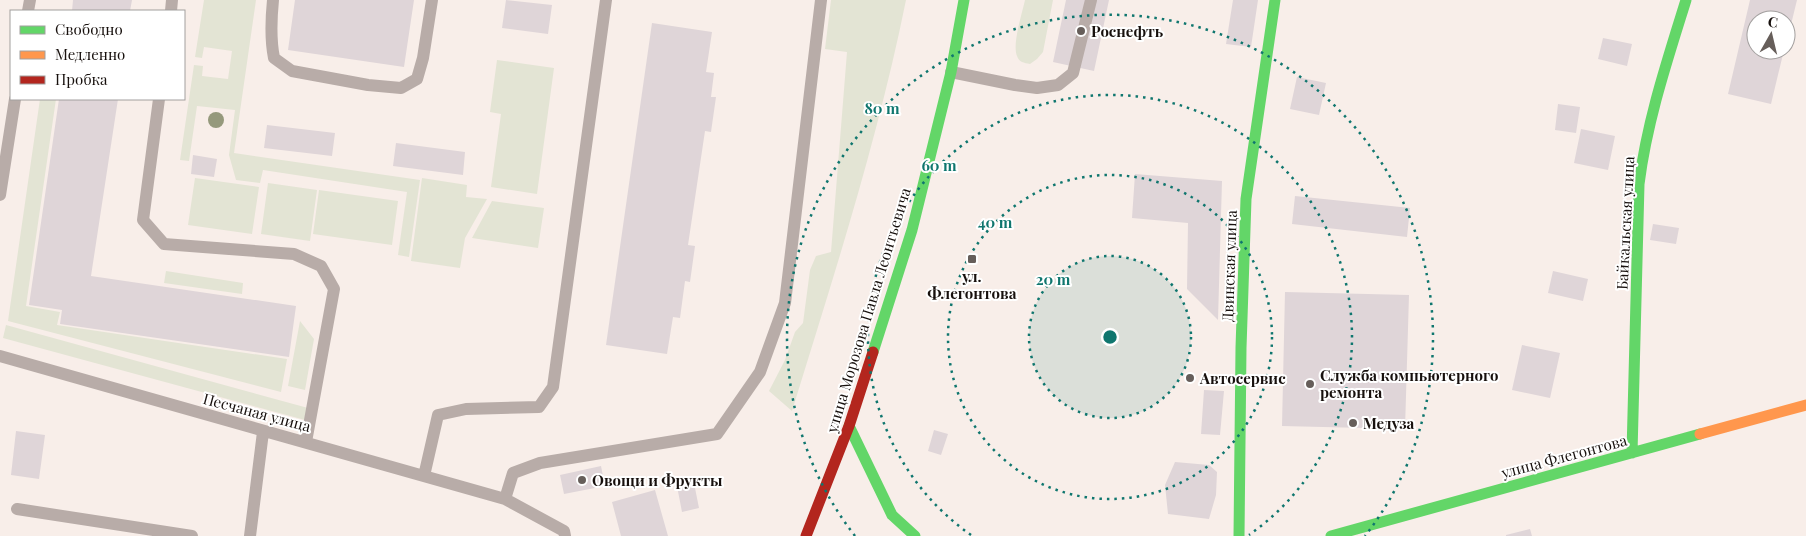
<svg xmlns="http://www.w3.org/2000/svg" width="1806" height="536" viewBox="0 0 1806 536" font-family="'Playfair Display',serif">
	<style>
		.green { fill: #e3e4d4 }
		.building { fill: #dfd5d8 }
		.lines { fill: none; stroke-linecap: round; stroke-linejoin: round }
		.lane { stroke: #b8aca8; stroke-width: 12 }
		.fast { stroke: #63d668; stroke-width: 11 }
		.slow { stroke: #ff974d; stroke-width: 11 }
		.jam { stroke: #b3261e; stroke-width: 11 }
		.tree { fill: #95997c }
		.ring { fill: none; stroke: #0f766e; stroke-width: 2.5; stroke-dasharray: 2.5 5 }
		.poi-dot { fill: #665e5a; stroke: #fff; stroke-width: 2 }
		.labels { text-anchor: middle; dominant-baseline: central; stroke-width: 4; stroke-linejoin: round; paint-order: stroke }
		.poi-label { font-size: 15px; font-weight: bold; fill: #17100d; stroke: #fff; text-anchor: start }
		.street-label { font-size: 15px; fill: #17100d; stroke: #fff }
		.centre { fill: #0f766e; stroke: #fff; stroke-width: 2.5 }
		.ring-label { font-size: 15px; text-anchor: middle; font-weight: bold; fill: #0f766e; stroke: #fff; stroke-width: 4; stroke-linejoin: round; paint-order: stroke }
	</style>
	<rect width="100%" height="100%" fill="#f8eee9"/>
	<path class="green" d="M204,0h52l-22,153 186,27 -11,77 -11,-2 9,-63 -144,-22 -3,13 -24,-3 -7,-25 6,-45 -38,-4 -8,55 -9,-1 14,-95 9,1 -1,10 26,3 4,-28 -28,-4 -2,11 -7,-1z
		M831,0h75c-28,139 -72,275 -114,411l-23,-20 16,-31 10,-28 8,-9 7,-53 6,-14 15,-4 16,-200 -22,-3z
		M1025,0h28l-10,52 -6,7 -7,5c-6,-1 -11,-2 -13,-8 -5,-12 5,-42 8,-56z
		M497,60l57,8 -17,126 -46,-7 10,-73 -11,-2z
		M40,99h16l-30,207 34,6 -3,13 230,34 -6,33 -273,-71z
		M195,178l64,9 -7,47 -64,-9z
		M422,178l45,7 -1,12 21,2 -22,39 -5,30 -49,-7z
		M268,183l49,7 -7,51 -49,-7z
		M319,190l79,11 -6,44 -79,-11z
		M492,201l52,7 -6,40 -66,-10z
		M166,271l77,12 -1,11 -78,-11z
		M300,321l14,18 -9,51 -17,-4z
		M6,325l302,83 -3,12 -302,-82z"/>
	<path class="building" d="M73,0h59l-2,11h-58z
		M295,0h119l-10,67 -116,-17z
		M506,0l46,5 -4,29 -46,-6z
		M1066,0h43l-15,71 -41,-9z
		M1233,0h25l-7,47 -25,-3z
		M1750,0h47l-10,41 -1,-21h-30v30h28l-13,54 -43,-10z
		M652,23l60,9 -6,40 8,1 -3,24h5l-5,35 -6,-1 -17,114 7,1 -5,36 -5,-1 -5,37 -7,-1 -6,37 -61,-9z
		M1603,38l29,6 -5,22 -29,-7z
		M1297,77l29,6 -7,32 -29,-6z
		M59,99h59l-27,177 205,30 -7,51 -229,-33 2,-14 -33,-5z
		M1558,104l22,3 -4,26 -21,-3z
		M267,125l68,8 -3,23 -68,-8z
		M1581,129l34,7 -7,34 -34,-7z
		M396,143l69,9 -2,23 -70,-9z
		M193,155l24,4 -3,18 -23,-3z
		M1135,174l87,7 -4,139 -31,-31 1,-66 -56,-5z
		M1295,196l115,12 -3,29 -115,-13z
		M1653,224l26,4 -3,16 -26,-4z
		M1553,271l35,8 -5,22 -35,-8z
		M1285,292l124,3 -4,134 -123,-3z
		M1522,345l38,8 -10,45 -38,-8z
		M1204,390l20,1 -4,44 -19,-1z
		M934,430l14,4 -7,21 -13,-4z
		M16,431l29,4 -6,44 -28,-4z
		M1175,462l34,3 8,7 -1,23 -7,24 -41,-5 -3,-29z
		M601,466l4,20 -41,8 -4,-19z
		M693,478l6,30 -17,4 -6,-31z
		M655,490l13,46h-47l-9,-34z
		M1530,529l2,7h-26v-1z"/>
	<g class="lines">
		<path class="lane" d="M273,0c-2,20 -3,38 1,58l18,13 76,14 33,3 16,-9 6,-21 9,-58
			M28,11l2,-11
			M171,11l1,-11
			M951,72l64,13 22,3 21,-3 15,-12 18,-73
			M159,99l-16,121 21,24 130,10 27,12 13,23 -28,153
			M0,195l15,-96
			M0,356l505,143 59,32 1,5
			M424,476l14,-61 28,-6 73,-2 14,-20 53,-387
			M505,499l8,-26 27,-10 177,-29 43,-62 25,-69 36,-303
			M17,509l175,27
			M250,536l13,-104"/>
		<path class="fast" d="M873,352l39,-122 39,-158 13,-72
			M849,426l43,89 23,21
			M1632,453l7,-269c8,-63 28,-123 47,-184
			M1239,536l2,-188 5,-149 29,-199
			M1331,536l369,-102"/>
		<path class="slow" d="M1700,434l106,-29"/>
		<path class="jam" d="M806,536l43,-110 24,-74"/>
	</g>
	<circle class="tree" cx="216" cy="120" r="8"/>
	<circle cx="1110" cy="337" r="81" fill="#0f766e" fill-opacity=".12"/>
	<g class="ring">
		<circle cx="1110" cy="337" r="81"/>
		<circle cx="1110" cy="337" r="162"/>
		<path d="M971 535A242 242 0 1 1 1249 535"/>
		<path d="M855 536A323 323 0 1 1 1365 536"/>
	</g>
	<g class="poi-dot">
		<circle cx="1081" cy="31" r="5"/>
		<rect x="967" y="254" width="10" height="10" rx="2.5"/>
		<circle cx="1190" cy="378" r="5"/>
		<circle cx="1310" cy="384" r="5"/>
		<circle cx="1353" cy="423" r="5"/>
		<circle cx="582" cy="480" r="5"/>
	</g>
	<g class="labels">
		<g class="poi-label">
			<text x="1091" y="31">Роснефть</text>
			<text x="972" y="276" text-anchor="middle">ул.<tspan x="972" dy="17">Флегонтова</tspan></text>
			<text x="1320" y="375">Служба компьютерного<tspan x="1320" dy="17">ремонта</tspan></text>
			<text x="1200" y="378">Автосервис</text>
			<text x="1363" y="423">Медуза</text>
			<text x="592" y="480">Овощи и Фрукты</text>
		</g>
		<g class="street-label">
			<text transform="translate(1625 223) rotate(-87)">Байкальская улица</text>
			<text transform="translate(1229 266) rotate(-88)">Двинская улица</text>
			<text transform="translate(868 310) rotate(-73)">улица Морозова Павла Леонтьевича</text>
			<text transform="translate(257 412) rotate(15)">Песчаная улица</text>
			<text transform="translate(1564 456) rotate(-15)">улица Флегонтова</text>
		</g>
	</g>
	<circle cx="1110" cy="337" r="8" class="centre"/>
	<g class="ring-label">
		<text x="882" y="114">80 m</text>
		<text x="939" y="171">60 m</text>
		<text x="995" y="228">40 m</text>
		<text x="1053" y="285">20 m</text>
	</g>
	<rect x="10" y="10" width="175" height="90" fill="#ffffff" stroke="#a29f9e"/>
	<rect x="20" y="26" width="25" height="8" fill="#63d668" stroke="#a29f9e"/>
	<text x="55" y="35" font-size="15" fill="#17100d">Свободно</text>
	<rect x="20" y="51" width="25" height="8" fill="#ff974d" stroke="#a29f9e"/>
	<text x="55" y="60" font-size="15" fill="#17100d">Медленно</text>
	<rect x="20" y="76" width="25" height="8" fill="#b3261e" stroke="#a29f9e"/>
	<text x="55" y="85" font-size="15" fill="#17100d">Пробка</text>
	<g transform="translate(1771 35) rotate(8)"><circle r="24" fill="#ffffff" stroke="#a29f9e"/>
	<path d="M0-4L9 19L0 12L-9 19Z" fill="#665e5a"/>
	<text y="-8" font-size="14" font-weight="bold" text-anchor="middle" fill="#17100d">С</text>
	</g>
</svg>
